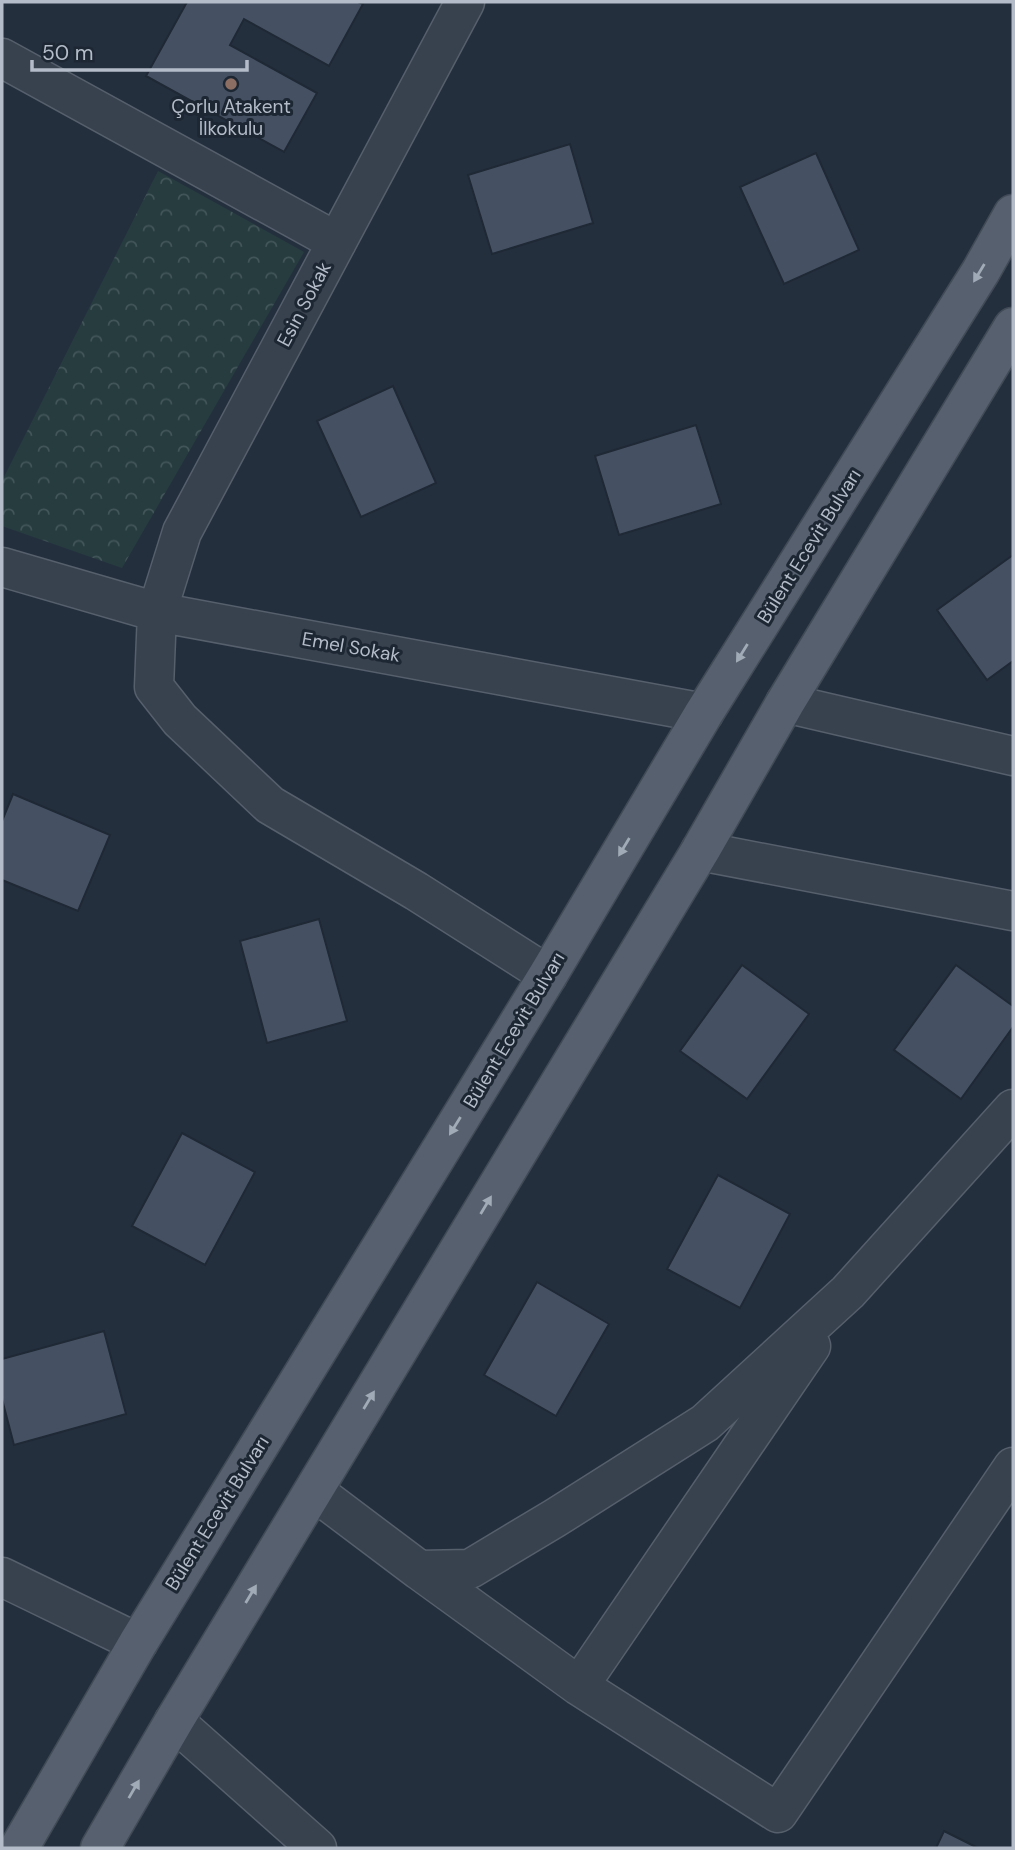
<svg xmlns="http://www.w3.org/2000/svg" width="1015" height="1850" viewBox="0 0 1015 1850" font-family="'DM Sans',sans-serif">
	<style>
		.park { fill: url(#park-crowns) }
		.building { fill: #455162; stroke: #1f2835; stroke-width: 2 }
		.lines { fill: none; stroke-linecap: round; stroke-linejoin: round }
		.minor-casing { stroke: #565f6c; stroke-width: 41 }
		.major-casing { stroke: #414a57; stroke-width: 41 }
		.minor { stroke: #38414e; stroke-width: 38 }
		.major { stroke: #56606e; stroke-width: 38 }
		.oneway { fill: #a1aab7 }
		.education-dot { fill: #8d6e63; stroke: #1d2633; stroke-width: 2.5 }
		.labels { text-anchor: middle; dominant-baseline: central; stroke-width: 6; stroke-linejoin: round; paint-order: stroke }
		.poi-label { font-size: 19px; fill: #b4bcc9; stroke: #1d2633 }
		.street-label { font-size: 19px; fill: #b4bcc9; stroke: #1d2633 }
	</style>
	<defs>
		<pattern id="park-crowns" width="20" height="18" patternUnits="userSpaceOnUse" patternTransform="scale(1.75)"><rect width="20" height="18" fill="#263c3f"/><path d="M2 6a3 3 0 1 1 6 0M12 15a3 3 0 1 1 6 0" fill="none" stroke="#435659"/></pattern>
	</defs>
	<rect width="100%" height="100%" fill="#242f3e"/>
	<path class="park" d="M158,171l146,81 -182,316 -120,-42v-45z"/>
	<path class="building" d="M187,2h171l5,2 -34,62 -85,-47 -14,26 87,48 -33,59 -138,-76z
		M570,144l23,79 -101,31 -24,-79z
		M816,153l43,97 -75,34 -44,-97z
		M393,386l43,97 -75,34 -44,-96z
		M696,425l25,79 -102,31 -24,-79z
		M1013,555v106l-26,19 -50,-70z
		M13,794l97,41 -32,76 -76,-31v-59z
		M319,919l28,102 -80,22 -27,-102z
		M742,965l67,49 -62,85 -67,-48z
		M956,965l57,41v21l-52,72 -67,-49z
		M182,1133l73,39 -50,93 -73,-39z
		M718,1175l72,39 -50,94 -73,-39z
		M537,1282l72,42 -53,92 -72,-41z
		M104,1331l22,83 -112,31 -12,-46v-40z
		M944,1831l34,17h-42z"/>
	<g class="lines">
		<defs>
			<path id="minor" d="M465,2l-283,530 -25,80 -3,75 26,33 90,85 146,86 132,84
				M2,58l335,184
				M2,567l155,45 547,101
				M785,703l228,53
				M700,851l313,60
				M314,1491l105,79 51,-1 85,-51 150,-95 143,-131 165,-183
				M419,1570l160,116 199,127 235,-346
				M2,1577l136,66
				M579,1686l232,-340
				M174,1721l143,127"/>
			<path id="major" d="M19,1848l119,-205 410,-668 156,-262 277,-442 32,-57
				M100,1848l74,-127 526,-870 85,-148 228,-376"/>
		</defs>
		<use href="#minor" class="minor-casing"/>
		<use href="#major" class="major-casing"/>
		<use href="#minor" class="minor"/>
		<use href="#major" class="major"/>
	</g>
	<defs><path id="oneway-solid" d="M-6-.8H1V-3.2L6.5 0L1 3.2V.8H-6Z" transform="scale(1.75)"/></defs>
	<g class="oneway">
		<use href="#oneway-solid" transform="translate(979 273) rotate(121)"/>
		<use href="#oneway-solid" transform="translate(742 653) rotate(122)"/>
		<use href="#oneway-solid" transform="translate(624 847) rotate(121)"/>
		<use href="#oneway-solid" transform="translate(455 1126) rotate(122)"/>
		<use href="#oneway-solid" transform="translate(486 1205) rotate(-59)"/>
		<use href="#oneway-solid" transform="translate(369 1400) rotate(-59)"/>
		<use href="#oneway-solid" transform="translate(251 1594) rotate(-59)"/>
		<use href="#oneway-solid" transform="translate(134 1789) rotate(-60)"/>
	</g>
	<circle class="education-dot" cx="231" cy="84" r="7"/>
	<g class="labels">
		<g class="poi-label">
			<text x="231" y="106">Çorlu Atakent<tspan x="231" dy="22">İlkokulu</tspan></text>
		</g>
		<g class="street-label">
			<text transform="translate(304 304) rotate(-62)">Esin Sokak</text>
			<text transform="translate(809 546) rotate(-58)">Bülent Ecevit Bulvarı</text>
			<text transform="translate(351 647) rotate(10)">Emel Sokak</text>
			<text transform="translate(514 1030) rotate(-59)">Bülent Ecevit Bulvarı</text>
			<text transform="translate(217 1513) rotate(-58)">Bülent Ecevit Bulvarı</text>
		</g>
	</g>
	<rect width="1015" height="1850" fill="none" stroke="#b4bcc9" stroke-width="7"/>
	<path d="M32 60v10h215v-10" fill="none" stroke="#b4bcc9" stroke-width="3.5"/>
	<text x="42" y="60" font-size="21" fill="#b4bcc9" stroke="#1d2633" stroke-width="5" paint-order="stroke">50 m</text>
</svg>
